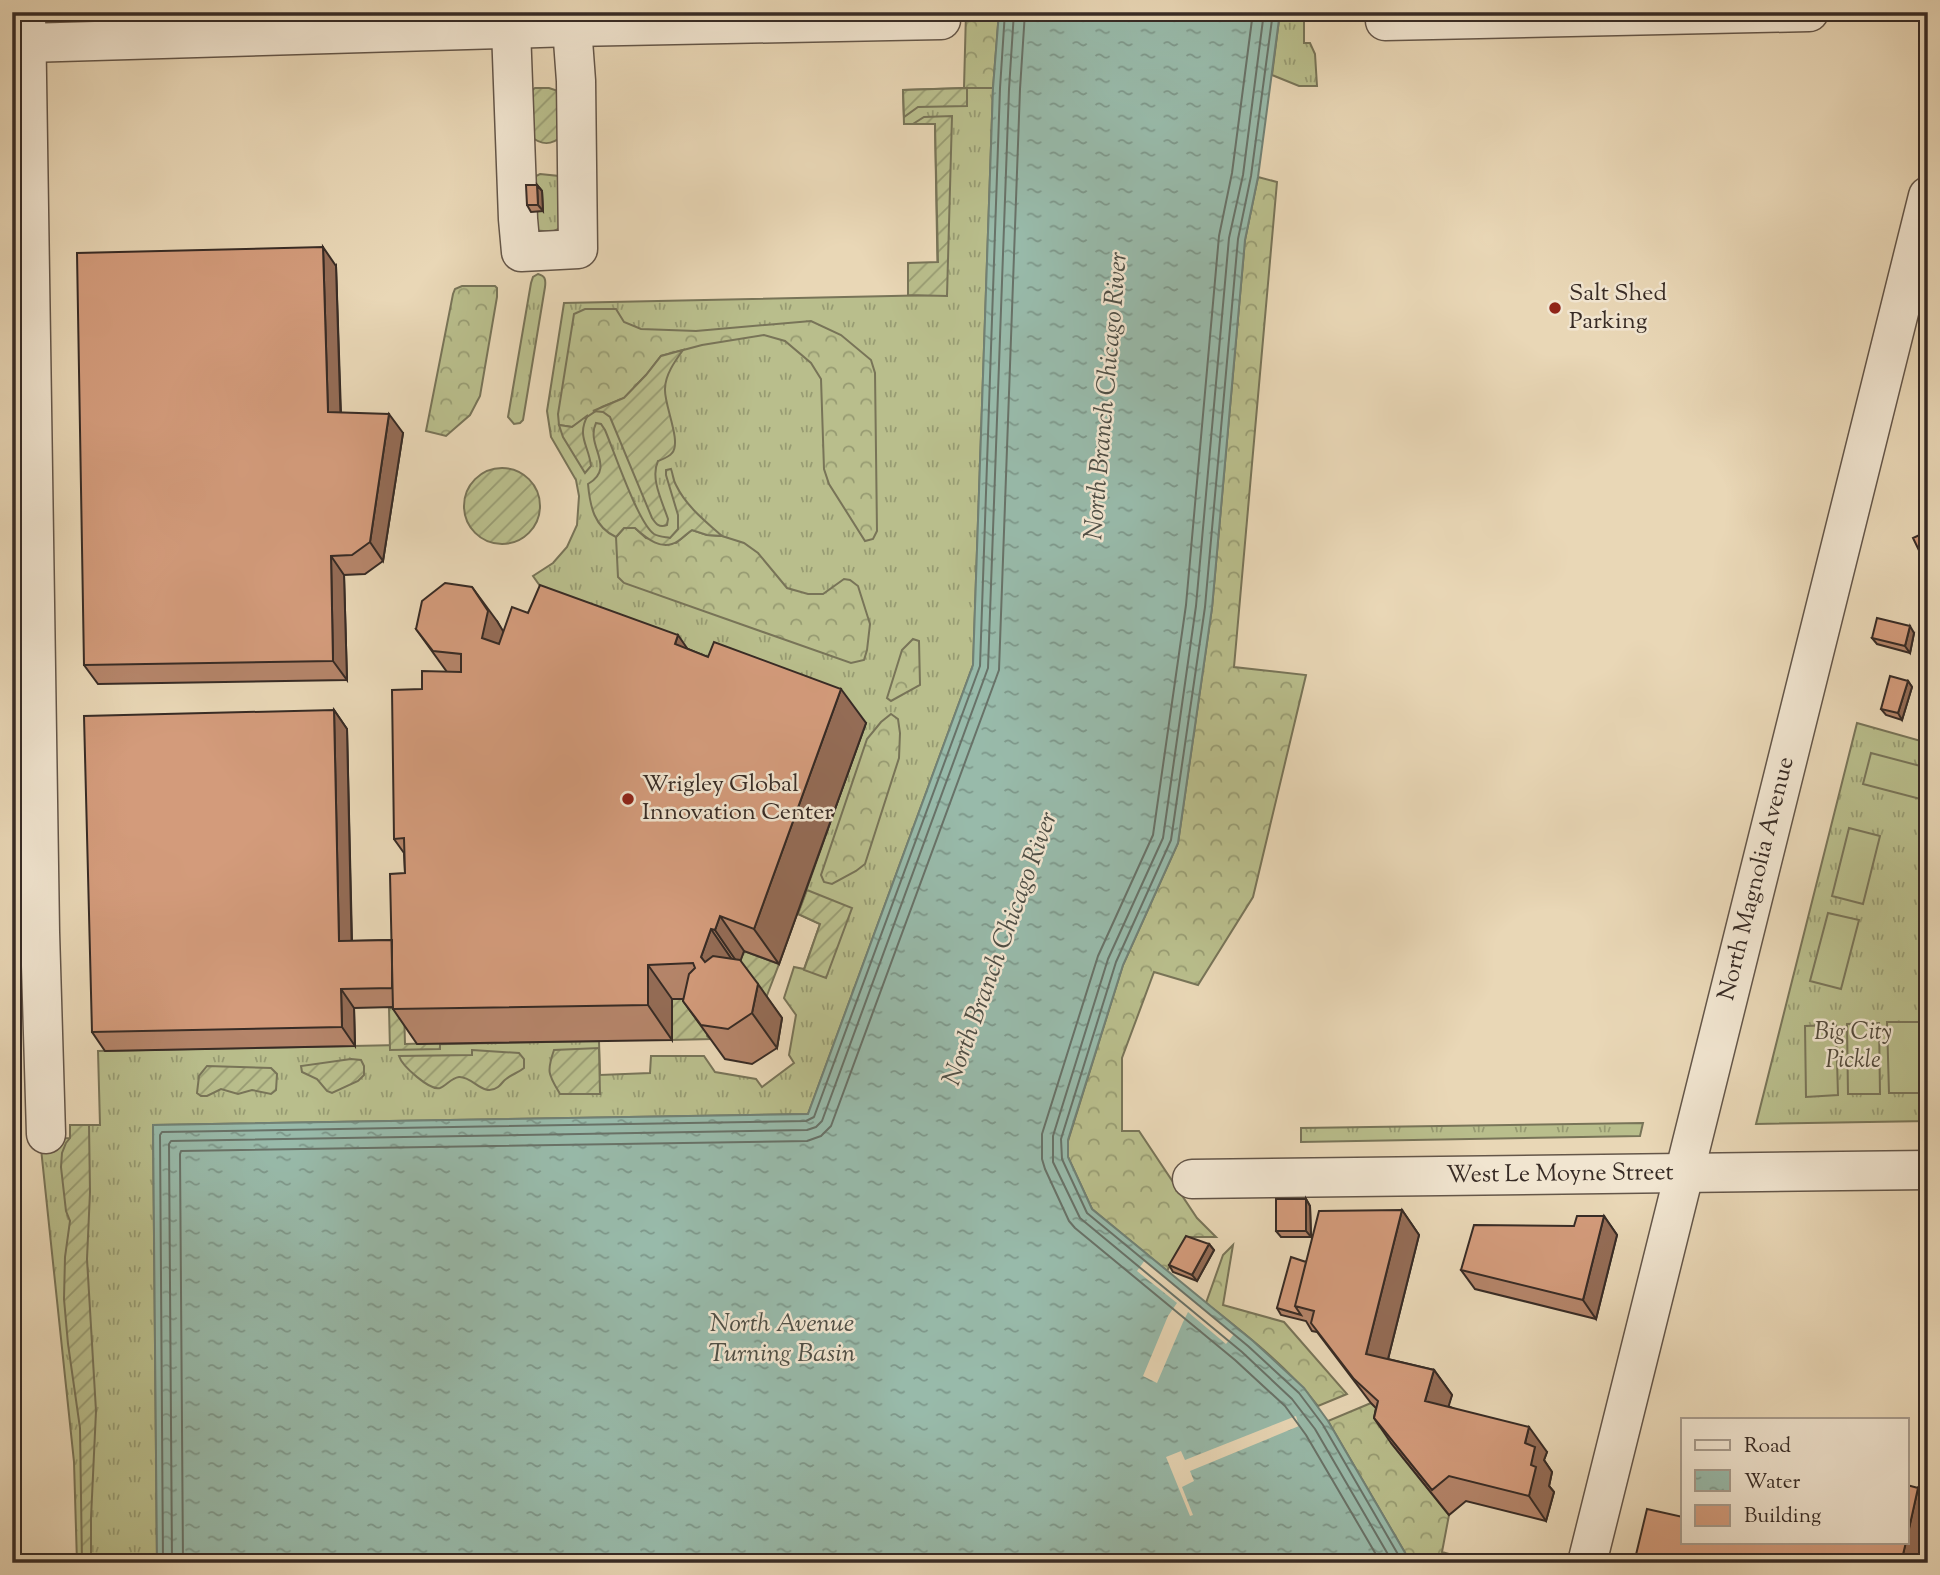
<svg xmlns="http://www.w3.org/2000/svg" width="1940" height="1575" viewBox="0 0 1940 1575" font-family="'Sorts Mill Goudy',serif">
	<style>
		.grass { fill: url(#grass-tufts); stroke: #787458; stroke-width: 2 }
		.forest { fill: url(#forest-crowns); stroke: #787458; stroke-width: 2 }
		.garden { fill: url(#garden-furrows); stroke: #787458; stroke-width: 2 }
		.pitch { fill: #b9be8c; stroke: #787458; stroke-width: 2 }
		.water { fill: url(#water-ripples); stroke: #718175; stroke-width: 2 }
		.pier { fill: #e9d7b6 }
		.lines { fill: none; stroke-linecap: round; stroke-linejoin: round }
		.shore { stroke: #687268; stroke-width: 2 }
		.minor-casing { stroke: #645649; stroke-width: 41 }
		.minor { stroke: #f1e5d0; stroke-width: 38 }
		.wall { fill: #b5856a; stroke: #372b25; stroke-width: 2 }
		.shaded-wall { fill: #946c56; stroke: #372b25; stroke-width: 2 }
		.building { fill: #d39b7b; stroke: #372b25; stroke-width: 2 }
		.poi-dot { fill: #8f2418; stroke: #f1e5d0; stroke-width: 2.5 }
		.labels { text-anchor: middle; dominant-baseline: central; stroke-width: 5; stroke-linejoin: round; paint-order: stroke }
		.poi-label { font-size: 24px; fill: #372b25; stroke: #f1e5d0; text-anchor: start }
		.street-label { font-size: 24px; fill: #372b25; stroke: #f1e5d0 }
		.park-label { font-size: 24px; font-style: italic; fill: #51483a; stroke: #f1e5d0 }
		.water-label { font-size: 26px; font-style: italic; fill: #4f4f46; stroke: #f1e5d0 }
	</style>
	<defs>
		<pattern id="grass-tufts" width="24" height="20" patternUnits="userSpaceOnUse" patternTransform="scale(1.75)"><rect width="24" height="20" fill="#b9be8c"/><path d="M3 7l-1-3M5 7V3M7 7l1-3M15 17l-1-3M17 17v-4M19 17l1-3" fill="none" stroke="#979b72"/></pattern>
		<pattern id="forest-crowns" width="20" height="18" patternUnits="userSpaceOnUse" patternTransform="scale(1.75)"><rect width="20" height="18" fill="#b9be8c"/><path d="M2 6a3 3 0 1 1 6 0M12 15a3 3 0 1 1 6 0" fill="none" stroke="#979b72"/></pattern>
		<pattern id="garden-furrows" width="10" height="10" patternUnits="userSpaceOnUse" patternTransform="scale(1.75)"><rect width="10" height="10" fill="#b9be8c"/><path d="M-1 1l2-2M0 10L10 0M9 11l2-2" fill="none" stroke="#979b72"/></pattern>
		<pattern id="water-ripples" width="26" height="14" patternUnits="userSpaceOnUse" patternTransform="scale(1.75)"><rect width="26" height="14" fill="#98baaa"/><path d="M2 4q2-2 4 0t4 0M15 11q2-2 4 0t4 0" fill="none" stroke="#7d978a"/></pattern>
	</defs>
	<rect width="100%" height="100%" fill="#e9d7b6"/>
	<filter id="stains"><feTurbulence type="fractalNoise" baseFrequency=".00286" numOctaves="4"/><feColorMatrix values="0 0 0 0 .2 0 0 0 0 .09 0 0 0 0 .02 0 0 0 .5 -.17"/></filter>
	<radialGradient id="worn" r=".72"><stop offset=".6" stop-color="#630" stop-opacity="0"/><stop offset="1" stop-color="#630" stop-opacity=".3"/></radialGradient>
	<path class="grass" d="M1280,12h24v31h6l5,11 2,32h-18l-27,-11z
		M964,88h29l-20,577 -165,449 -655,11 4,438h-80l-3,-101 -34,-323 30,-1v-13h30l-2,-74 501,-10 1,34 50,-2 1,-17h53l11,16 41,7 6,8 32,-24 -5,-8 7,-40 -12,-17 10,-31 10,2 16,-45 -22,-10 67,-190 -301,-104 -31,-44 20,-13 14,-16 10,-22 2,-29 -3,-16 -25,-43 -4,-26 17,-108 374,-8 -3,-171h-31l-1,-34z
		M540,174l19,2 4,50c-9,7 -16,6 -27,4l-2,-53z
		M12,219l11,722 -11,8z
		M538,274c7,2 8,5 7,13l-22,133 -3,3 -6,1 -6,-7 23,-134 2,-6z
		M1857,723l71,20v378l-172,3z
		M1643,1123l-3,13 -339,6v-14z"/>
	<path class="forest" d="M966,12h33l-6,76h-29z
		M1258,177l19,5 -43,485 72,8 -53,222 -55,88 -44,-13 -32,86v73h17l58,87 19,19h-30l-19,34 -75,-62 -24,-52v-16l55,-176 55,-122 34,-235 33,-368z
		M462,286h33l2,2v9l-17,99 -10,19 -24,21 -20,-5 27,-137 2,-5z
		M585,309h31l8,13 17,7 55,2 115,-10 30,14 30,25 4,13 2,158 -4,8 -8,2 -36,-57 -5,-15 -3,-90 -10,-16 -26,-22 -21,-6 -62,10 -41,11 -15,19 -22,23 -22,9 -30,20 -13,-2 -1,-11 16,-100z
		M624,528h11l11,10 30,5 16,-13 15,5 15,1 22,7 14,10 29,35 21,6h15l21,-15 6,1 8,6 12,38 -3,26 -3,10 -13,3 -227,-80 -6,-6 -2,-40z
		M913,639l6,2 1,44 -29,16 -4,-3 15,-48z
		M891,714l7,5 2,14 -1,25 -34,106 -9,7 -24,13 -8,-2 -3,-7 46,-136 14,-17z
		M1233,1245l-10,60 61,17 63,72 -29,12c-31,-40 -73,-72 -112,-103l17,-48z
		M1371,1403l24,23 -4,17 58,72 -7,37 28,8v3h-59l-83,-142z"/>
	<path class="garden" d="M535,88h14l9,3 4,45c-11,10 -21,9 -32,0l1,-45z
		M967,88v18l-49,1 -14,10 -1,-27z
		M952,116l-5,180 -39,-1v-32l30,-1 -3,-138h-22l11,-7z
		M683,350c-8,11 -18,25 -18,39 -1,16 17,53 7,64 -3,4 -9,6 -14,8 -8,17 4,40 10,58l-1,6c-8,3 -11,-1 -15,-7l-42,-101 -7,-5 -10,-1 31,-13 22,-23 15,-19z
		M588,415c-12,21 1,31 3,51l-6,7 -22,-36 -4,-12 13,2z
		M596,423l5,1 4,6c9,21 33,93 49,104 5,3 11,3 16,4l8,-9v-14l-12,-40v-5l5,-1c2,5 2,11 5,16 10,21 29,36 46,51l-15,-1 -15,-5c-5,3 -9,8 -14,11 -16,11 -32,-3 -43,-13h-11l-8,9c-22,-10 -26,-31 -28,-53 29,-17 -3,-38 8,-61z
		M464 506a38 38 0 1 1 76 0a38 38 0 1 1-76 0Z
		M807,890l45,18 -26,70 -22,-8 16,-46 -22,-10z
		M744,951l35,13 -13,34 -31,-34z
		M717,998l-10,38 3,3 -38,1v-41z
		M389,1008h15l1,36 35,-1v6l-50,1z
		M599,1048l1,46h-40c-11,-19 -14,-21 -6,-44z
		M472,1050l47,3 5,6v9c-6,5 -12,6 -18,11 -3,2 -5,6 -8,8 -15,11 -25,-11 -39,-10 -8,1 -13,9 -19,11 -10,3 -38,-22 -41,-32l73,-1z
		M351,1059l10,1 3,6v9l-6,6 -26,12 -5,-2 -10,-12 -15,-7 -1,-6z
		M207,1066l64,2 6,6 -1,16 -5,4 -19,-4 -14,4 -17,-5 -14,7h-6l-4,-3 2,-17z
		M70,1125h19l1,67 -3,67 9,152 -5,107v45h-9l-2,-135 -12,-84 -4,-45 1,-42 5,-36 -4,-10 -5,-44 1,-14 4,-10 4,-5z"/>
	<path class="pitch" d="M1871,753l57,15v33l-65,-17z
		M1849,828l31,8 -17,68 -31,-8z
		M1828,913l31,7 -18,69 -31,-8z
		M1887,1022h32l2,71h-32z
		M1879,1023l1,71h-32l-1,-70z
		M1836,1025l2,70 -32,2 -1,-71z"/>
	<path class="water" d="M999,12h281l-22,165 -13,63 -33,368 -34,235 -55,122 -55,175v17l24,52 161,132 51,47 24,33 83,142h-1254l-4,-438 655,-11 165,-449 20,-577z"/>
	<path class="pier" d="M1145,1260l89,74 -8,10 -38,-32 -5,10 -26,61 -14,-7 25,-60 9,-13 -40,-32z
		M1296,1416l3,10 -109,45 4,10 -12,6 11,28 -3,1 -24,-59 15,-6 4,9z"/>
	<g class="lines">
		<path class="shore" d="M1253,12l-21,161 -13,63 -33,369 -33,230 -55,121 -56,178v25l3,10 24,52 6,7 160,132 50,46 21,29 75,128
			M1264,12l-21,163 -14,63 -33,368 -33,232 -55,121 -55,177v26l27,56 162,134 50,47 23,30 78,134
			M1273,12l-22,164 -13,63 -33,368 -34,233 -55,122 -55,177 1,20 25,54 161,133 51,47 24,32 80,138
			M163,1563l-3,-428 2,-3 644,-11 8,-4 166,-451 20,-578 5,-76
			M172,1563l-3,-419 2,-3 636,-11 9,-3 6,-6 166,-453 21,-579 5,-77
			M183,1563l-3,-409 1,-3 626,-10 14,-5 10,-10 168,-456 21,-581 5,-77"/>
		<defs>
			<g id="minor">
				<path d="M26,12l14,920 6,202"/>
				<path d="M1385,21l424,-9"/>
				<path d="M511,29l7,190 3,33 57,-3 -2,-168 -4,-54"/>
				<path d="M27,43l545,-16 369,-7"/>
				<path id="s1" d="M1192,1179l736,-9"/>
				<path id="s2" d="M1587,1563c113,-456 226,-912 341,-1367"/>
			</g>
		</defs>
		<use href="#minor" class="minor-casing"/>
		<use href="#minor" class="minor"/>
	</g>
	<path class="wall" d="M537,185l5,6 1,20 -12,1 -4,-7z
		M336,266l5,147 62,20 -20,128 -18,13 -21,1 3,105 -249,4 -14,-19z
		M528,613l160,36 178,74 -87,241 -35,-13 -4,10 42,57 -5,30 -25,16 -27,-5 -42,-58 1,-2h-12v41l-255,4 -24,-35v-2l-39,1 1,38 -250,5 -13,-19 242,-322 13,19 5,212 40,-1 13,-67 -1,-20 -10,-14 28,-150 25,-17 -31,-43 81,-8 6,11z
		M1914,633l-4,20 -33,-9 -5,-6z
		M1908,681l4,6 -10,33 -16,-5 -5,-6z
		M1306,1199l4,7 1,31h-30l-5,-6z
		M1402,1210l17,25 -31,124 46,11 18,25 -4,11 99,46 -3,8 8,12 -3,14 5,6 -8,29 -80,-20 -17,14 -58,-72 -17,-25 2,-10 -5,-5 -54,-71 -5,-1 -6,-10 -25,-6 -4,-7 29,-46z
		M1604,1216l13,19 -21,84 -121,-30 -14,-19z
		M1209,1244l5,6 -17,31 -24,-9 -4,-7z"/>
	<path class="shaded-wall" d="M537,185l5,6 1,20 -5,-6z
		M323,247l13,19 5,165 -13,-19z
		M389,414l14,19 -20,128 -13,-19z
		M331,556l13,19 3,105 -14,-19z
		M472,587l25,34 15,25 -5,27 -25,-35z
		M1910,626l4,7 -4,20 -5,-7z
		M678,635l24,35 -27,-26z
		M1908,681l4,6 -10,33 -4,-7z
		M841,689l25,34 -87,241 -25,-35z
		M334,710l13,19 5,231 -13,-19z
		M720,916l24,35 -5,14 -24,-35z
		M711,929l24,35 -10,28 -24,-35z
		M648,965l24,34v41l-24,-35z
		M758,984l24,34 -5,30 -25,-35z
		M341,989l13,19 1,38 -13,-19z
		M1306,1199l4,7 1,31 -5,-6z
		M1402,1210l17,25 -36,144 -17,-25z
		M1604,1216l13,19 -21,84 -13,-19z
		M1209,1244l5,6 -17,31 -5,-6z
		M1434,1370l18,25 -9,30 -18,-24z
		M1529,1427l18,25 -3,8 8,12 -3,14 5,6 -8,29 -17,-25 2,-31 -6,-22z
		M1918,1488l10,13v23l-9,39h-18z"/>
	<path class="building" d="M526,185h11l1,20h-11z
		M323,247l5,165 61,2 -19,128 -18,13 -21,1 2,105 -249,4 -7,-412z
		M1928,531v38l-15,-31z
		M445,583l27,4 16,24 -6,27 17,6 13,-37 16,6 12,-28 138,50 -3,9 33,13 6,-15 127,47 -87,240 -34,-13 -5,14 -4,-1 -10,28 4,5 8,-6 27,4 18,24 -6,29 -24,16 -27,-4 -18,-24 6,-27 6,-6 -2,-5 -45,2v40l-255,4 -3,-135 15,-1 -1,-35 -10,1 -2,-149 30,-1v-18l39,1v-18l-28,-3 -17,-22 6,-28z
		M1877,618l33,8 -5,20 -33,-8z
		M1890,676l18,5 -10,32 -17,-4z
		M334,710l5,231 53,-1v48l-51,1 1,38 -250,5 -8,-316z
		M1276,1199h30v32h-30z
		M1402,1210l-36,144 68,16 -9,31 104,26 -4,16 10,4 -4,18 5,2 -7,29 -80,-20 -17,14 -58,-72 4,-17 -24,-22 -43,-56 3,-12 -19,-5 24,-95z
		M1577,1216h27l-21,84 -122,-30 13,-45 100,1z
		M1186,1236l23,8 -17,31 -23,-10z
		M1291,1257l15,5 -11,44 6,9 -24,-7z
		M1924,1313h4v155z
		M1907,1485l11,3 -11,50z
		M1647,1509l36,8v25h223l-5,21h-267z"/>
	<g class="poi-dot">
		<circle cx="1555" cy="308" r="7"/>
		<circle cx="628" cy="799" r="7"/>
	</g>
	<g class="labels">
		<g class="poi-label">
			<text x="1569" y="294">Salt Shed<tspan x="1569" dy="28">Parking</tspan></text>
			<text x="642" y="785">Wrigley Global<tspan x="642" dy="28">Innovation Center</tspan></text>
		</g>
		<g class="street-label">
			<text stroke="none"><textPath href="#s2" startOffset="705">North Magnolia Avenue</textPath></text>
			<text stroke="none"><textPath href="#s1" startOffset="368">West Le Moyne Street</textPath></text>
		</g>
		<g class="park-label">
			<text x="1853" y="1033">Big City<tspan x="1853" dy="28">Pickle</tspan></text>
		</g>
		<g class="water-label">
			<text transform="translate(1107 396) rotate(-85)">North Branch Chicago River</text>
			<text transform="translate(1001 949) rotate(-70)">North Branch Chicago River</text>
			<text x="782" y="1324">North Avenue<tspan x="782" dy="30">Turning Basin</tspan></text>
		</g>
	</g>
	<rect width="1940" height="1575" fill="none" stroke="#e9d7b6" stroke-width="42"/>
	<rect x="14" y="14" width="1912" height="1547" fill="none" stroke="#372b25" stroke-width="3.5"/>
	<rect x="21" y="21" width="1898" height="1533" fill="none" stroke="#372b25" stroke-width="2"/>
	<rect x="1681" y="1418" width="228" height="126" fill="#f1e5d0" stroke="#a79b8c" stroke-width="2"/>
	<rect x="1695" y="1440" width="35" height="10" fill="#f1e5d0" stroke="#a79b8c" stroke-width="2"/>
	<text x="1744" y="1452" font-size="21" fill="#372b25">Road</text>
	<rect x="1695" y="1470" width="35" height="21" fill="url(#water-ripples)" stroke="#a79b8c" stroke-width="2"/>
	<text x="1744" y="1488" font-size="21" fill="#372b25">Water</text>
	<rect x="1695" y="1505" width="35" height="21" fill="#d39b7b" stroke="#a79b8c" stroke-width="2"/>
	<text x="1744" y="1522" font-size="21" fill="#372b25">Building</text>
	<rect width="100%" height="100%" filter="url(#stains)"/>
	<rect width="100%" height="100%" fill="url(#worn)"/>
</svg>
